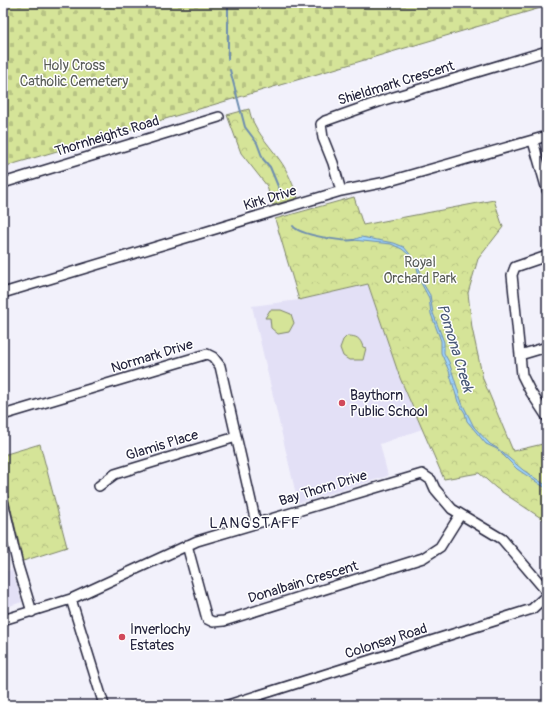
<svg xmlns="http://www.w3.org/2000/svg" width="550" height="708" viewBox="0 0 550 708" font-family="Pangolin,sans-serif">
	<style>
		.built { fill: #e3e0f6 }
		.grass { fill: #d5e498; stroke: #7c836a }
		.forest { fill: url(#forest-crowns); stroke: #7c836a }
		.cemetery { fill: url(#cemetery-stones); stroke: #7c836a }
		.water { fill: url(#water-waves); stroke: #6d8db0 }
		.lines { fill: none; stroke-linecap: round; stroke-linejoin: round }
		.stream { stroke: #6d8db0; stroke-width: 2 }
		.minor-casing { stroke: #22223b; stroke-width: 12 }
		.minor { stroke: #fff; stroke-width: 9 }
		.poi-dot { fill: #d1495b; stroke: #fff; stroke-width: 1.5 }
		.labels { text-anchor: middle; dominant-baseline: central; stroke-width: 3; stroke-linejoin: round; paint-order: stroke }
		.park-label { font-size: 14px; fill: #585c57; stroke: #fff }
		.street-label { font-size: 14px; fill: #22223b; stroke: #fff }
		.poi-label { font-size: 14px; fill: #22223b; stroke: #fff; text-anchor: start }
		.water-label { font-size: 15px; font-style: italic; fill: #485876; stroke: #fff }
		.neighbourhood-label { font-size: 15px; letter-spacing: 1px; fill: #22223b; stroke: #fff }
	</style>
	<defs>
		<pattern id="forest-crowns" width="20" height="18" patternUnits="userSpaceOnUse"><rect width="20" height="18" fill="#d5e498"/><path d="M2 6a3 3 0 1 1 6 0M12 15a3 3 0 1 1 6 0" fill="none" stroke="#b7c384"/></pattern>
		<pattern id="cemetery-stones" width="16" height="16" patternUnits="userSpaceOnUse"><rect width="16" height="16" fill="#d5e498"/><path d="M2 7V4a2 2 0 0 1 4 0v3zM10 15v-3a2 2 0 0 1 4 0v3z" fill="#b7c384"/></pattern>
		<pattern id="water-waves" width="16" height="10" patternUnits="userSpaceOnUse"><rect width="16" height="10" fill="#9fd5fe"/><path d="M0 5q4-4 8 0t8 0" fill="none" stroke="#89b7db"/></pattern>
	</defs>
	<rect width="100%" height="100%" fill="#f2f1fb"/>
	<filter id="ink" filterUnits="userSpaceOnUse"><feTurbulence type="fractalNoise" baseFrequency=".025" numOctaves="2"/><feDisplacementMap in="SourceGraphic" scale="8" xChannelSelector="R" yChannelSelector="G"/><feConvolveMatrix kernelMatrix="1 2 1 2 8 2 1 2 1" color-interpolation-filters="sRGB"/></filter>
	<g filter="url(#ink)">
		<path class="built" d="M368,284l32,94 22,51 -42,15 8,32 -90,27 -46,-197 47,-6z
			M12,570l10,32 -19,6v-36z"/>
		<path class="grass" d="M270,310h11l10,4 3,9 -5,9 -11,2 -7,-6 -1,-10h-5z
			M347,336c10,0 13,2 16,11l3,1 -3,12h-14l-6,-4 -3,-8 3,-8z"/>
		<path class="forest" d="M249,109c4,20 18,33 30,50 9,12 14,26 19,39l-26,7 -5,-19 -26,-33 -14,-38z
			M354,197l9,28 131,-25 9,27 -25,32 -10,34 4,35 11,51 30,72 34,-8v79l-51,-34 -17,-15 -35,6 -44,-101 -32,-94 -69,16 -24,-81z
			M40,444l27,103 -44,14 -20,-86v-20z"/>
		<path class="cemetery" d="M3,3h544v3l-544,161z"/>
		<path class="water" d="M361,237l33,6 10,4 14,17 6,21 6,10 3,18 11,29v11l5,9 13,41 12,24 16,17 7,4 26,22 24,16v3l-30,-20 -20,-20 -11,-5 -19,-23 -2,-8 -7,-11 -9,-31 -8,-18v-12l-10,-27 -2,-16 -8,-15 -6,-23 -13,-11 -11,-5 -38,-4z"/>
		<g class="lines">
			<path class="stream" d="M228,3v56
				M230,70l15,57 12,16 6,16 7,8 10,24
				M293,226c6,9 51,16 61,14"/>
			<defs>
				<path id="minor" d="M533,141l14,49
					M3,183l216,-66
					M341,191l-8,-28 -10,-25 -2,-14 4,-3 59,-21 163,-49
					M547,256l-32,11 -3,8 10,100 8,16 17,26
					M3,293l338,-102 45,-9 161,-46
					M520,355l27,-8
					M3,415l204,-61 6,3 7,9 36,157
					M99,486l16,-12 121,-37
					M3,501l15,65 14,46
					M187,545l20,74 6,3 11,-1 199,-63 17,-11 20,-32
					M71,599l33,106
					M3,620l68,-21 126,-58 225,-67 9,6 4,9 17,20 50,30 45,53
					M228,705l304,-96 15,-14"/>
			</defs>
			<use href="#minor" class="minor-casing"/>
			<use href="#minor" class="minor"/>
		</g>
	</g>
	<g class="poi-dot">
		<circle cx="342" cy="403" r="4"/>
		<circle cx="122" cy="637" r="4"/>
	</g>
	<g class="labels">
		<g class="park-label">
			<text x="74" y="65">Holy Cross<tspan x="74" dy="16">Catholic Cemetery</tspan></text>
			<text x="420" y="262">Royal<tspan x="420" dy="16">Orchard Park</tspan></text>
		</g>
		<g class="street-label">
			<text transform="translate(396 83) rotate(-17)">Shieldmark Crescent</text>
			<text transform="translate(107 136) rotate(-17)">Thornheights Road</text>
			<text transform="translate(270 198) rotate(-17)">Kirk Drive</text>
			<text transform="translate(152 356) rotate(-17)">Normark Drive</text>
			<text transform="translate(162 445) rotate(-17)">Glamis Place</text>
			<text transform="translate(323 488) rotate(-17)">Bay Thorn Drive</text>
			<text transform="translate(303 582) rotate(-17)">Donalbain Crescent</text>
			<text transform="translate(386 641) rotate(-18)">Colonsay Road</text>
		</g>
		<g class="poi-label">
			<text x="350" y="395">Baythorn<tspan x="350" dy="16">Public School</tspan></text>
			<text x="130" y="629">Inverlochy<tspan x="130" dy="16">Estates</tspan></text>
		</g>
		<g class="water-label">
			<text transform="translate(455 348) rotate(73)">Pomona Creek</text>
		</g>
		<g class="neighbourhood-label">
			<text x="255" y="523">LANGSTAFF</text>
		</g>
	</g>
	<rect width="550" height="708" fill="none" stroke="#fff" stroke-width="16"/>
	<rect x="8" y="8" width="534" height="692" fill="none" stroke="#22223b" stroke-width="1.5" filter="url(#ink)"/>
</svg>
